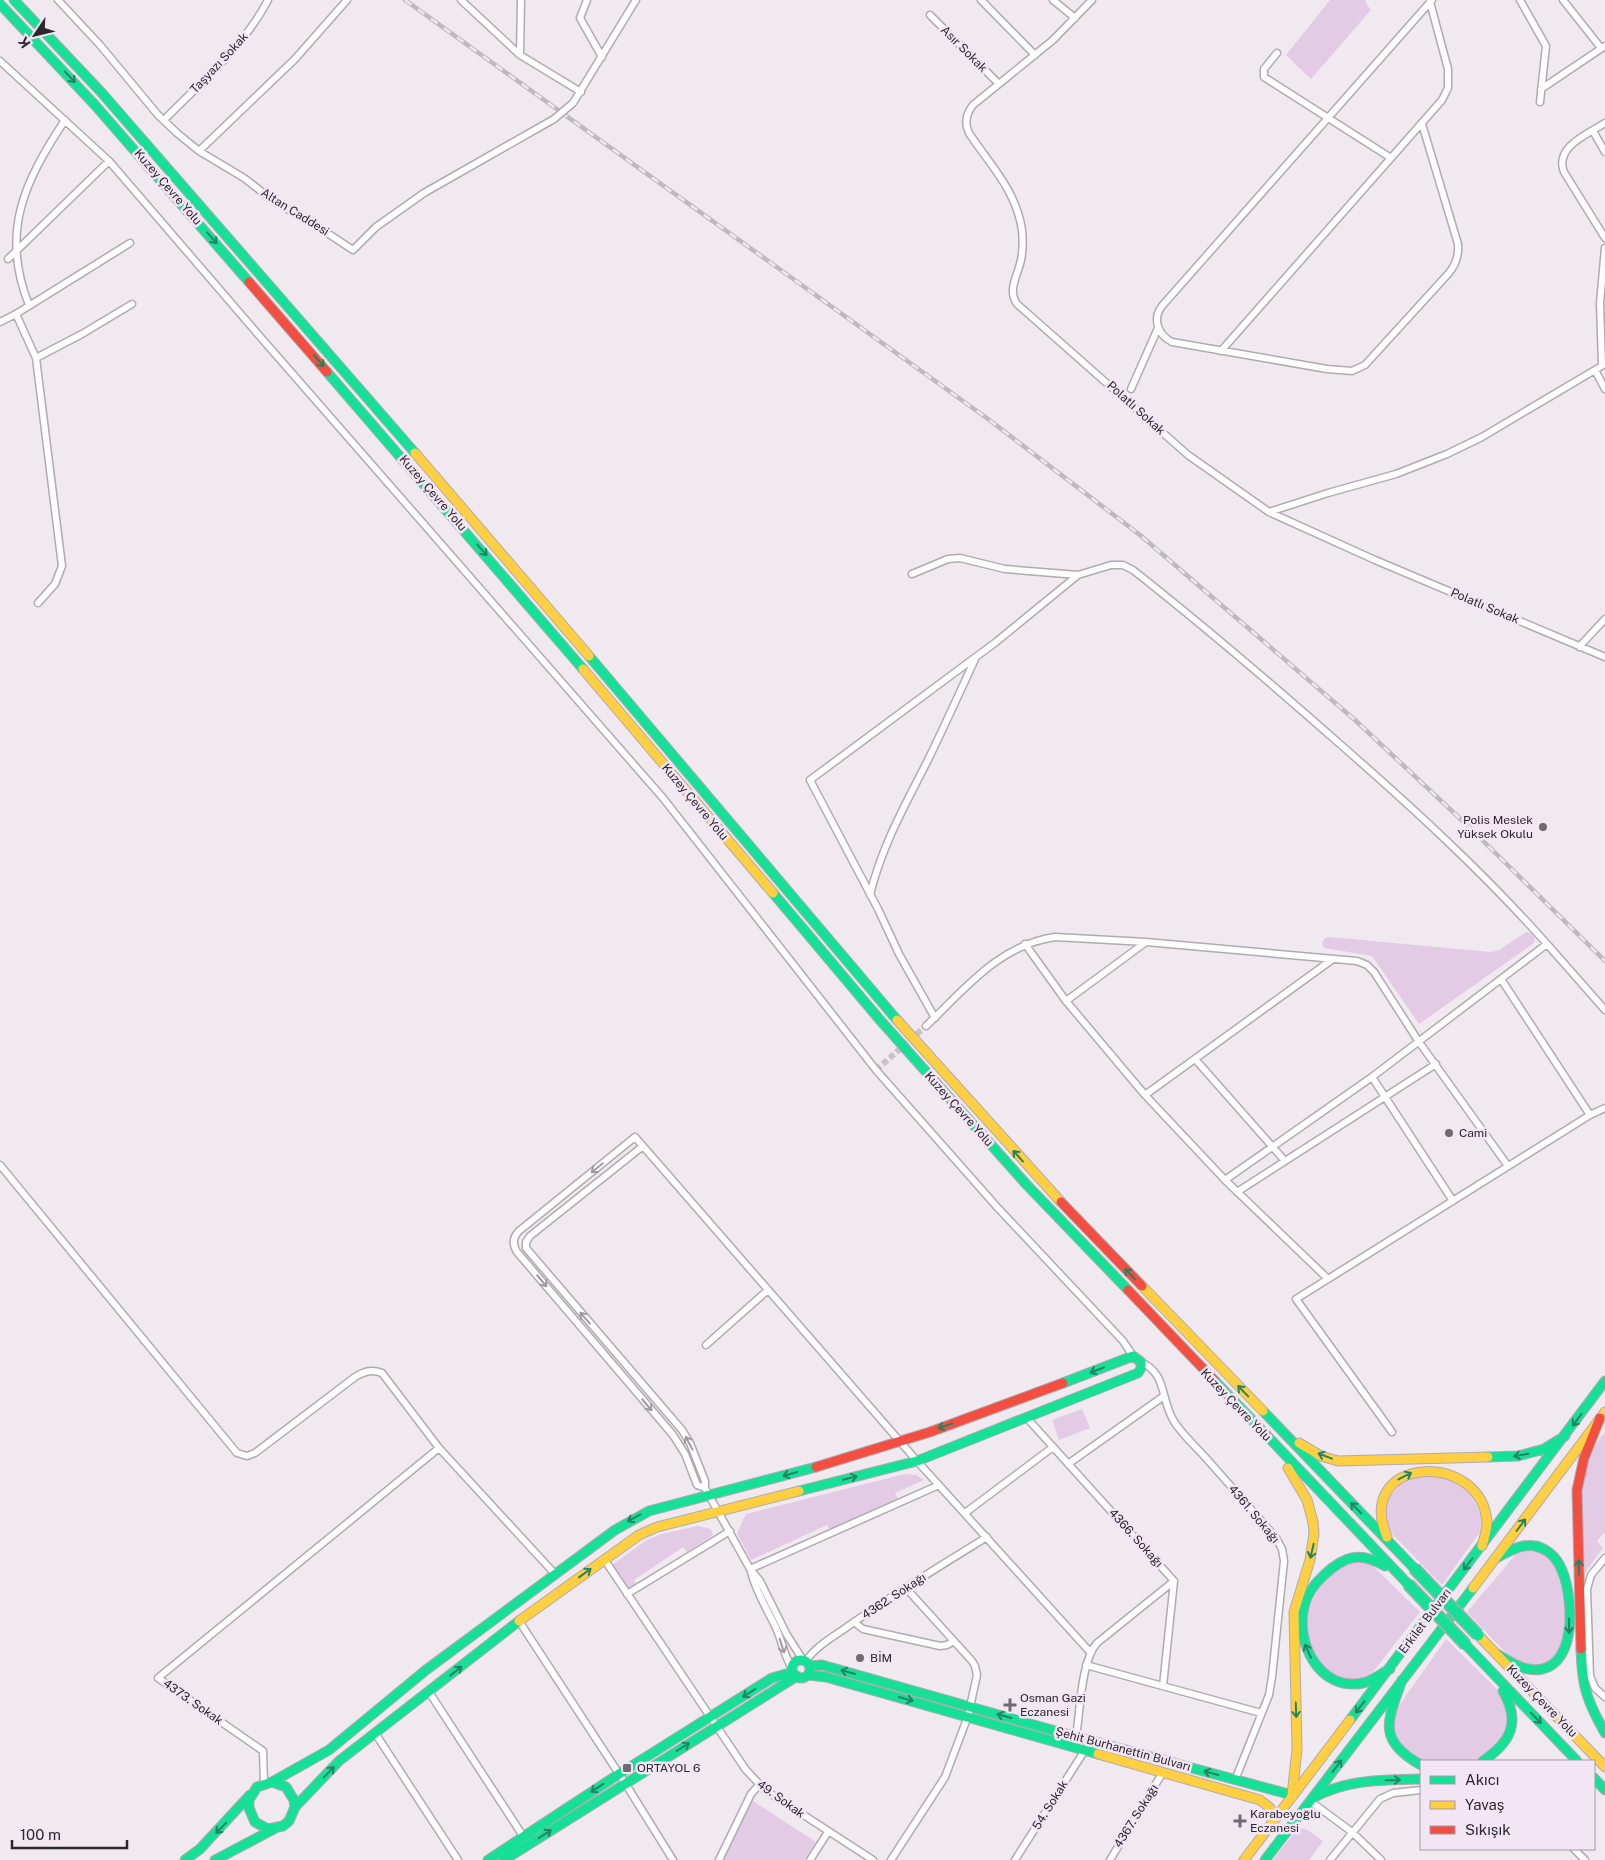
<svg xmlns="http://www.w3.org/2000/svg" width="1605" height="1860" viewBox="0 0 1605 1860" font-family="'Public Sans',sans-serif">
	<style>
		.green { fill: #e3cbe6 }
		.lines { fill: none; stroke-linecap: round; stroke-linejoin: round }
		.street-tunnel { stroke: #c9c3c9; stroke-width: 6; stroke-dasharray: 6 3; stroke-linecap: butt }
		.street-casing { stroke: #b0abb0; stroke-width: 9 }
		.fast-casing { stroke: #b0abb0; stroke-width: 11 }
		.slow-casing { stroke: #b0abb0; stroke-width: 11 }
		.jam-casing { stroke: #b0abb0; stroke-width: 11 }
		.street { stroke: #fdfcfd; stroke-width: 6 }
		.fast { stroke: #16e098; stroke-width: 9 }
		.slow { stroke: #ffcf43; stroke-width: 9 }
		.jam { stroke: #f24e42; stroke-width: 9 }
		.rail-casing { stroke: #bcbabc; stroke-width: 4.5 }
		.rail { stroke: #f2e6f4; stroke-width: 2.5; stroke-dasharray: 8; stroke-linecap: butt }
		.street-bridge-casing { stroke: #b0abb0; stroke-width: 9; stroke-linecap: butt }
		.fast-bridge-casing { stroke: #b0abb0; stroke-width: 14; stroke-linecap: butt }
		.street-bridge { stroke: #fdfcfd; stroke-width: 6 }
		.fast-bridge { stroke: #16e098; stroke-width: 11 }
		.oneway { stroke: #218462 }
		.oneway2 { stroke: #9f9c9f }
		.poi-dot { fill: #716b71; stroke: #f2e6f4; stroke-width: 2 }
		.labels { text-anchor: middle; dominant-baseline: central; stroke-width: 5; stroke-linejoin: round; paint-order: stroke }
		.street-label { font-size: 12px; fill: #2c272c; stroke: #f2e6f4 }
		.poi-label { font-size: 12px; fill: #2c272c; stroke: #f2e6f4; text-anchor: start }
	</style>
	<rect width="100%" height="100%" fill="#f0eaf0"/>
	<path class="green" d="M1330,0h36l-1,2 6,8 -60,69 -25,-24z
		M1526,932l5,1 4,6 -1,4 -115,81 -47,-68 -48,-8 -2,-5 3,-5 4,-1 162,15 8,-2z
		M1082,1409l8,19 -31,12 -7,-20z
		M1605,1432v100l-8,9 6,7 -18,25 -4,-85c2,-19 11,-42 24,-56z
		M905,1474l11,1 8,5 -29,13 3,6 -68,31 -3,-5 -76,35 -14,-27 9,-19z
		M1419,1476h14l15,3 22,13 12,25 -2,15 -38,53 -49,-50 -3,-5 -5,-16 3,-16 14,-16z
		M698,1526l13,3 2,6 -26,17 -4,-5 -49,33 3,5 -12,8 -14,-28 2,-1 34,-24 14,-6z
		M1525,1551h13l17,12 11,44 -4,40 -16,18 -23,1 -20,-16 -36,-38 49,-58z
		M1361,1561l11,4 48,47 -47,60 -5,4 -18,6 -22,-7 -18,-25 -4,-34 16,-37 24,-16z
		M1446,1639l53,52 10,27 -6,21 -20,18 -8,4h-52l-9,-4 -16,-17 -4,-12v-12l4,-9z
		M750,1799l66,43 -12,18h-81z
		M1301,1828l7,2 15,11 -14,19h-36l23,-30z"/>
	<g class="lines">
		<path class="street-tunnel" d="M876,1070l50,-44"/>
		<defs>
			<path id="street" d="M58,0l42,45 58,70 19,18 22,18 45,27 31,24 37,21 41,27 23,-23 48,-34 130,-74
				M461,0l59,55 61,37
				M587,0l-7,18 22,39
				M981,0l54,55
				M1053,0l22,18
				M1092,0l-39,40 -80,65c-7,9 -9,18 -4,28 21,32 47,57 53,97 1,10 1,20 -1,30 -3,15 -14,30 -4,44l171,151 81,57 106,48 230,97
				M1520,0l26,46 -6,56
				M1563,0l38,48
				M930,15l69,69
				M1277,53l-13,16v8l127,81
				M520,55l1,-55
				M0,61l109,100 154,179 400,458 213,272 121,137 126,134 10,15
				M1541,89l64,-43
				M573,103l63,-103
				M164,120c37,-38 79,-72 104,-120
				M1605,123c-17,11 -51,24 -41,49l41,66
				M1422,124l36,120c1,12 -2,21 -10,30l-83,91 -13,6 -25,-2 -155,-27c-14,-7 -20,-23 -10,-36l270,-306
				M1593,131l12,21
				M199,151l96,-92 52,-59
				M8,259l101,-98
				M29,305c-29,-72 -5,-123 36,-185
				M16,314l20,44
				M0,322l16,-8 114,-71
				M1221,351l221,-251 6,-12v-19l-18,-67
				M1602,365l-2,-62 5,-55
				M1595,370l10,19
				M1131,389l27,-61
				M1269,512l59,-19 68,-19 51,-20 35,-17 123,-73
				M912,574l36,-15 12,-1 45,11 73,6
				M38,603l17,-19 7,-18 -26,-208 46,-24 50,-30
				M1579,647l26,-28
				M870,895c11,-47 35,-90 57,-133 17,-35 33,-70 49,-105
				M1025,944l41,57 79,94 80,85 103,99
				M1501,979l89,136
				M1066,1001l80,-59
				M935,1018l-36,-64 -21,-45 -68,-129 186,-138 82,-67 33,-10h12l10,5c71,56 140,115 208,175 72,63 142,127 206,199
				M926,1026c39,-37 73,-81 129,-89l91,5 211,19 10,4 7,7 45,70 89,124
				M1195,1059l90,102
				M1372,1077l81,124
				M1145,1095l188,-136
				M643,1146l-113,90 -4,6v6l156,182 8,13 15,38v7l45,81 10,12 27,54 16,25
				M0,1165l237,288 10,3 8,-3 100,-76c10,-6 17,-8 27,-4l57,75 116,126
				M1225,1180l147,-103 175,-133 58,66
				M1237,1192l199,-128
				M706,1345l62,-55
				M1141,1362c27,12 19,39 34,61 8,12 20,23 30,34 24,27 48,54 71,81l6,11 2,12 -12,116 -3,18 -34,85
				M1026,1417l148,164 -11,105
				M1392,1432l-96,-133 294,-184 15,-7
				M1068,1464l96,-68
				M705,1488l-8,-3 -12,-31 -12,-19 -156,-183c-5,-8 -4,-15 2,-21l116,-94 282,324 173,191
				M965,1513l88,-66
				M1605,1558l-14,17 -4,14 3,87 5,12 10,9
				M604,1559l142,211 19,20 108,70
				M750,1569l189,-84
				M751,1572c5,20 16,37 25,56 6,13 8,28 16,40
				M627,1594l103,-63
				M519,1621l106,162 48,77
				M854,1622l9,7 77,17 7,-1 7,-4
				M806,1661c10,-15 27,-24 41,-34 45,-32 93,-61 140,-90
				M1086,1665l175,48
				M429,1692l94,144
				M375,1733l83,127
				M1076,1737c4,-25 5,-76 21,-94l77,-62
				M264,1784l-1,-33 -105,-73 281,-230
				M1310,1801l42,31 29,28
				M1574,1849l11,11
				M719,1860l32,-66 8,-9
				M810,1860l18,-28
				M891,1860l54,-83 23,-61 9,-41 -2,-9 -3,-5 -67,-74
				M1015,1860l70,-110
				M1110,1860l53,-88
				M1330,1860l50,-61 13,-6 28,-3"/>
			<path id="fast" d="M14,0l87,92 314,361
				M0,4l94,100 155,178
				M327,372l256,297
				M589,656l308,364
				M773,893l107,127 146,164 102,106
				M1214,1380l194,204
				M1263,1411l151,157
				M1488,1457l30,-1 26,-7 21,-13
				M799,1491l118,-30 221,-88 3,-5v-6l-8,-6 -70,27
				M1496,1558c12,-6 26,-15 39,-12 10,2 19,9 24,18 16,29 21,114 -31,105 -12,-2 -21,-9 -31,-15
				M1385,1566c-25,-15 -41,-10 -61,9 -9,8 -17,19 -20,32 -9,36 16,85 59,76 9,-2 19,-10 27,-14
				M1466,1645l111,116
				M1581,1649c1,38 6,52 24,84
				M792 1669a9 9 0 1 1 18 0a9 9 0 1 1-18 0Z
				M810,1666l12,-1 237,67 233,63
				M808,1675l18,2 272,77
				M1402,1680c-14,40 -26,60 19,85
				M1350,1720l255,-339
				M1483,1761c28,-19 38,-39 20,-70
				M1594,1778l11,12
				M272,1782l57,-32 97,-80 189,-140 34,-19 167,-44
				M1313,1798c34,-19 70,-18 108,-19
				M295,1807l-1,-7 -8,-13 -14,-5 -15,5 -8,13v8l6,14 13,7 15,-3 6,-5 6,-14 44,-46 180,-140
				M185,1860l15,-11 50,-54
				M215,1860l59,-31
				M488,1860l131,-86 153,-96 21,-6
				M504,1860l293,-184
				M1265,1860l208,-272"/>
			<path id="slow" d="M415,453l174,203
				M583,669l190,224
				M897,1020l164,182
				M1142,1286l121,125
				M1299,1443l22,13 17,5 150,-4
				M1288,1468l19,32 6,22 1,12 -4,26 -16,52 3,138 -5,45
				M1387,1537c-34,-82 96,-87 100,-14 0,7 -3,16 -5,23
				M1473,1588l132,-176
				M519,1621l120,-86 18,-8 142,-36
				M1478,1635l127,132
				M1098,1754l162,46 9,7 7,10
				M1244,1860l106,-140"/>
			<path id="jam" d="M249,282l78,90
				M1061,1202l81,84
				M1128,1290l86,90
				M816,1467l114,-35 133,-49
				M1581,1649l-4,-159 7,-32 16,-40"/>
		</defs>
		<use href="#street" class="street-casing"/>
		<use href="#fast" class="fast-casing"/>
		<use href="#slow" class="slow-casing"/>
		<use href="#jam" class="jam-casing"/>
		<use href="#street" class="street"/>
		<use href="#fast" class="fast"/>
		<use href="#slow" class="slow"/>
		<use href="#jam" class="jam"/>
		<defs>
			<path id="rail" d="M405,0l583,419 152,116 215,185 114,107 136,134"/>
		</defs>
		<use href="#rail" class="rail-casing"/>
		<use href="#rail" class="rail"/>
		<defs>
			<path id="street-bridge" d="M554,119l19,-16"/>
			<path id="fast-bridge" d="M1414,1568l64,67
				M1408,1584l58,61"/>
		</defs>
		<use href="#street-bridge" class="street-bridge-casing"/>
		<use href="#fast-bridge" class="fast-bridge-casing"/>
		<use href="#street-bridge" class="street-bridge"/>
		<use href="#fast-bridge" class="fast-bridge"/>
	</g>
	<defs><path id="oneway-shaft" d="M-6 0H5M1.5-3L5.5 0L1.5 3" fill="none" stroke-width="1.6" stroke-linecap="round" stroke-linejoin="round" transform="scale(1.25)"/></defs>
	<g class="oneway">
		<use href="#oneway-shaft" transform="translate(70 77) rotate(46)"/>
		<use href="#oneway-shaft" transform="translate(212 238) rotate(49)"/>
		<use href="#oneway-shaft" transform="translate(319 361) rotate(49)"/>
		<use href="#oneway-shaft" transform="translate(482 550) rotate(49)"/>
		<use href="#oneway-shaft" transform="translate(1018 1156) rotate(-132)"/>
		<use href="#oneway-shaft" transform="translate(1130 1274) rotate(-134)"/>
		<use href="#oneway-shaft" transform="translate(1097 1370) rotate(159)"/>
		<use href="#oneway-shaft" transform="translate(1243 1391) rotate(-134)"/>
		<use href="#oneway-shaft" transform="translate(1577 1420) rotate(126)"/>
		<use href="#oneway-shaft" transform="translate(945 1426) rotate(161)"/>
		<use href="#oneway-shaft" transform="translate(1521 1455) rotate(171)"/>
		<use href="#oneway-shaft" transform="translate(1325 1456) rotate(-159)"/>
		<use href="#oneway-shaft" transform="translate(790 1474) rotate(164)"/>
		<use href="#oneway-shaft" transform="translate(1405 1476) rotate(-27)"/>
		<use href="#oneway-shaft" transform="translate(850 1478) rotate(-14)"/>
		<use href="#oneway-shaft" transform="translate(1356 1508) rotate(-134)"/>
		<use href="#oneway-shaft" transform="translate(634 1518) rotate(152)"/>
		<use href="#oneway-shaft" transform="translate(1521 1525) rotate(-53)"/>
		<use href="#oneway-shaft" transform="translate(1312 1551) rotate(103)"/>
		<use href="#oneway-shaft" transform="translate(1468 1564) rotate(127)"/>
		<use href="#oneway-shaft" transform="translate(1579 1567) rotate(-91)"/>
		<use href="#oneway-shaft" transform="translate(585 1573) rotate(-36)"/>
		<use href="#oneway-shaft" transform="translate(1569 1626) rotate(89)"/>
		<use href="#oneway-shaft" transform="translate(1308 1651) rotate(-114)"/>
		<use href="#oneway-shaft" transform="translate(456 1671) rotate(-38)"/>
		<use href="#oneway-shaft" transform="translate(848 1672) rotate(-165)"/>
		<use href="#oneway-shaft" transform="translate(749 1693) rotate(148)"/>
		<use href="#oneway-shaft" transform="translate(906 1699) rotate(16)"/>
		<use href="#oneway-shaft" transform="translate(1360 1707) rotate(128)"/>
		<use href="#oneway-shaft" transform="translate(1296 1710) rotate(88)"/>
		<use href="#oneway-shaft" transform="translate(1004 1716) rotate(-164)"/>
		<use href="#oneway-shaft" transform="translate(1536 1718) rotate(46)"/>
		<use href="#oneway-shaft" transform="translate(683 1747) rotate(-32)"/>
		<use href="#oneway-shaft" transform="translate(1337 1766) rotate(-53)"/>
		<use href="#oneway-shaft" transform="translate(329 1772) rotate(-46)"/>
		<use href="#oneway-shaft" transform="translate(1211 1773) rotate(-165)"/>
		<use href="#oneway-shaft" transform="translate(1393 1780) rotate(-1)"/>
		<use href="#oneway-shaft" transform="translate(597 1788) rotate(147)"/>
		<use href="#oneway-shaft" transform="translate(221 1828) rotate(134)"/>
		<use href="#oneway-shaft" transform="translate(545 1834) rotate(-33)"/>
	</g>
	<g class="oneway2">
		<use href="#oneway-shaft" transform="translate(597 1168) rotate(141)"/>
		<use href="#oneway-shaft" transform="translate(542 1281) rotate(50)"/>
		<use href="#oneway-shaft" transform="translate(585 1318) rotate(-131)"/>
		<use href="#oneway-shaft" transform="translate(647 1405) rotate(50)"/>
		<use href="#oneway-shaft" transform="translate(689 1443) rotate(-118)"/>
		<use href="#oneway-shaft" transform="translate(782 1646) rotate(72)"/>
	</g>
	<g class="poi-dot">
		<circle cx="1543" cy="827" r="5"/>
		<circle cx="1449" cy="1133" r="5"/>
		<circle cx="860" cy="1658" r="5"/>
		<path d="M1007.5 1697.5h5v5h5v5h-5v5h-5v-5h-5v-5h5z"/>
		<rect x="622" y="1763" width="10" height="10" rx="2.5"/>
		<path d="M1237.5 1813.5h5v5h5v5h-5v5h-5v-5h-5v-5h5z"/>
	</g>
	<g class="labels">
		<g class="street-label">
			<text transform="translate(964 49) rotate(45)">Asır Sokak</text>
			<text transform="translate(219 63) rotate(-47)">Taşyazı Sokak</text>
			<text transform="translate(168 187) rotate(49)">Kuzey Çevre Yolu</text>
			<text transform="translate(295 212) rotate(32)">Altan Caddesi</text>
			<text transform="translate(1136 408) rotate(42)">Polatlı Sokak</text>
			<text transform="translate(433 493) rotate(49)">Kuzey Çevre Yolu</text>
			<text transform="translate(1485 606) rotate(23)">Polatlı Sokak</text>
			<text transform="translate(695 802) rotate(50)">Kuzey Çevre Yolu</text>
			<text transform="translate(959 1109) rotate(48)">Kuzey Çevre Yolu</text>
			<text transform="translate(1236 1405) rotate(46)">Kuzey Çevre Yolu</text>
			<text transform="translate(1254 1514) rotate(50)">4361. Sokağı</text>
			<text transform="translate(1136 1538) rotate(48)">4366. Sokağı</text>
			<text transform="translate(894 1596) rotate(-33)">4362. Sokağı</text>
			<text transform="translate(1425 1621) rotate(-53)">Erkilet Bulvarı</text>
			<text transform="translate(1542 1701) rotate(46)">Kuzey Çevre Yolu</text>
			<text transform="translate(193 1702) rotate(35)">4373. Sokak</text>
			<text transform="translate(1123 1749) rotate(15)">Şehit Burhanettin Bulvarı</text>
			<text transform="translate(781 1799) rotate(36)">49. Sokak</text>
			<text transform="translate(1050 1805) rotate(-58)">54. Sokak</text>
			<text transform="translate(1136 1816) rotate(-58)">4367. Sokağı</text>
		</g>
		<g class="poi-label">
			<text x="1533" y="820" text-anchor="end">Polis Meslek<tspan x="1533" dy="14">Yüksek Okulu</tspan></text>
			<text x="1459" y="1133">Cami</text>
			<text x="870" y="1658">BİM</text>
			<text x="1020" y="1698">Osman Gazi<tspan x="1020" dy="14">Eczanesi</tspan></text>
			<text x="637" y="1768">ORTAYOL 6</text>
			<text x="1250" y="1814">Karabeyoğlu<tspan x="1250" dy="14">Eczanesi</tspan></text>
		</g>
	</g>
	<rect x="1420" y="1760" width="175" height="90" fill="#f2e6f4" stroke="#a39aa4"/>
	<rect x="1430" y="1776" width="25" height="8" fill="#16e098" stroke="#a39aa4"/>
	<text x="1465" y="1785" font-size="15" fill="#2c272c">Akıcı</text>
	<rect x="1430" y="1801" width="25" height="8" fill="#ffcf43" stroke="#a39aa4"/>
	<text x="1465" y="1810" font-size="15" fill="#2c272c">Yavaş</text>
	<rect x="1430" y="1826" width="25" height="8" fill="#f24e42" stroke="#a39aa4"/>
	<text x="1465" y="1835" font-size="15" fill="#2c272c">Sıkışık</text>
	<g transform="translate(35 35) rotate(235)" stroke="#f2e6f4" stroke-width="4" paint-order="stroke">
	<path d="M0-4L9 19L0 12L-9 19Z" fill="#2c272c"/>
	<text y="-8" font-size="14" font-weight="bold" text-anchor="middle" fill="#2c272c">K</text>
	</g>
	<path d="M12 1840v8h115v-8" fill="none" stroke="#2c272c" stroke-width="2.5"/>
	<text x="20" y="1840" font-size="15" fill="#2c272c" stroke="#f2e6f4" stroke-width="4" paint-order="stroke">100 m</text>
</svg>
